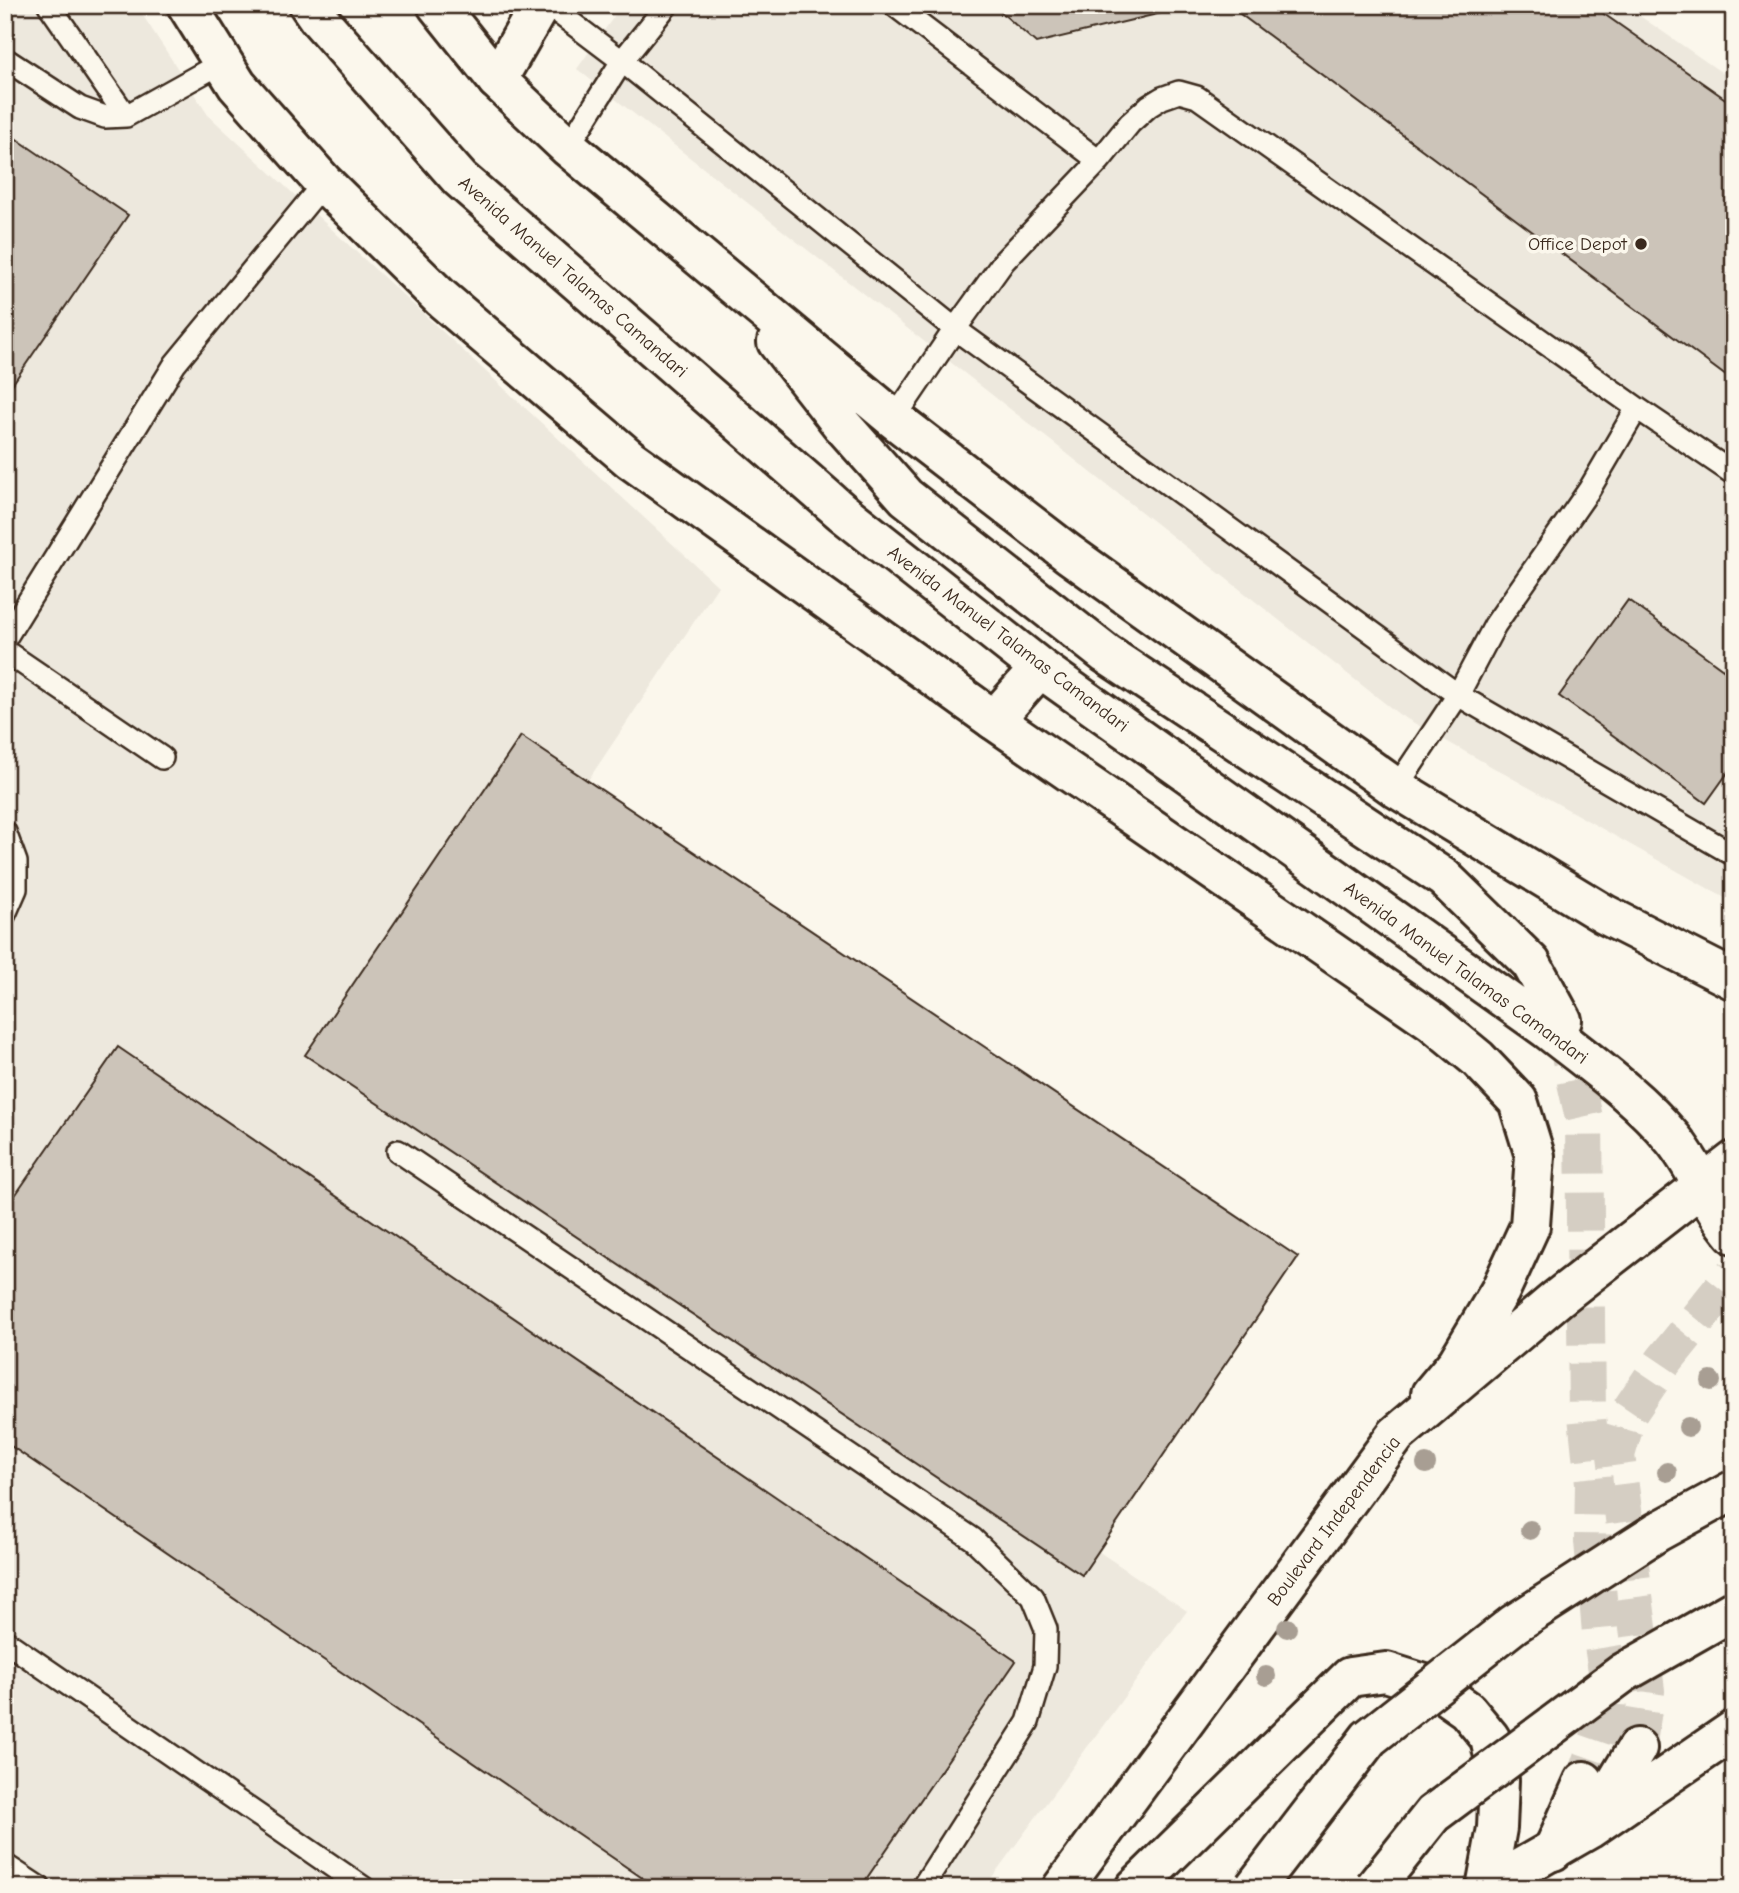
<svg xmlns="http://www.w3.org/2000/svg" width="1739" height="1893" viewBox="0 0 1739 1893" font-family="'Comic Neue',sans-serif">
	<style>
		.built { fill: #ede8dd }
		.building { fill: #ccc4b9; stroke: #3b2a1e; stroke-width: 2 }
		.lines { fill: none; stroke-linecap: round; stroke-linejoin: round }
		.secondary-tunnel { stroke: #d5cec3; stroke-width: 38; stroke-dasharray: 38 19; stroke-linecap: butt }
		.primary-tunnel { stroke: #d5cec3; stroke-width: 38; stroke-dasharray: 38 19; stroke-linecap: butt }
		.service-casing { stroke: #3b2a1e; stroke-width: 26 }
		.minor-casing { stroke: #3b2a1e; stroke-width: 44 }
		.secondary-casing { stroke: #3b2a1e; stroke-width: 44 }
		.primary-casing { stroke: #3b2a1e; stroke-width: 44 }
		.service { stroke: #fbf7ec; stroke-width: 21 }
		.minor { stroke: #fbf7ec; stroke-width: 38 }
		.secondary { stroke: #fbf7ec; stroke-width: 38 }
		.primary { stroke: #fbf7ec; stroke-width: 38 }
		.trunk-bridge-casing { stroke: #3b2a1e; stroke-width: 44; stroke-linecap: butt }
		.trunk-bridge { stroke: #fbf7ec; stroke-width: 38 }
		.tree { fill: #a89e93 }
		.poi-dot { fill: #3b2a1e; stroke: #fbf7ec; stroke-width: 2.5 }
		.labels { text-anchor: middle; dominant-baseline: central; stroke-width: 7; stroke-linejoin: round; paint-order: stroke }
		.poi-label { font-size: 19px; fill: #3b2a1e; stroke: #fbf7ec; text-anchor: end }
		.street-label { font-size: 19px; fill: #3b2a1e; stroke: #fbf7ec }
	</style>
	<rect width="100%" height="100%" fill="#fbf7ec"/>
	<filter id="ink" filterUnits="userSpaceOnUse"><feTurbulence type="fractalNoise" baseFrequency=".0143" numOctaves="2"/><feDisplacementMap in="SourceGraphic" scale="14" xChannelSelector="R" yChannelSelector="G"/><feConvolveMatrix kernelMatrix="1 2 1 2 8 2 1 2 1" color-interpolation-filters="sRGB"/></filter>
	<g filter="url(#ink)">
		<path class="built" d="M5,5h131l72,110 510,471 -327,489 796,536 -203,277h-979z
			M622,5h1002l110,76v822l-334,-188 -823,-646z"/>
		<path class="building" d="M993,5h202l-159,38z
			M1228,5h363l143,100v277z
			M5,131l123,84 -123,180z
			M1628,600l106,77v87l-28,39 -147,-107z
			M521,736l777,521 -216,318 -777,-520z
			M118,1047l898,614 -156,227h-203l-652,-446v-232z"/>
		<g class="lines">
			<path class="secondary-tunnel" d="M1637,1748l9,-57 -30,-236 12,-41 35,-52 71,-88"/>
			<path class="primary-tunnel" d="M1563,1024l21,94 3,298 7,67 -1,58 8,92 8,50 -2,32 -23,66"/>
			<defs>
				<path id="service" d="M49,5l77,111
					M548,5l74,56 333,268 503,366 276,160
					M894,5l205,156
					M5,59l75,49 25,9 21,-1 97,-54
					M568,147l54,-86 45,-56
					M894,419l61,-90 49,-68 95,-100 31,-38 19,-17 13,-8 17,-6 18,5 440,311 97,66
					M5,639l170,-275 149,-181
					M5,651l157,107
					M1396,788l62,-93 37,-70 94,-135 48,-82
					M5,832l11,30v27l-11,25
					M398,1151l575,388 60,58 13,32 -1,37 -17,56 -106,166
					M5,1641l359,247
					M5,1865l35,23"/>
				<path id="minor" d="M187,5l50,80 87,98 117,115 189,161 364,261 438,301 46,38 40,42 17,55 -5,70 -30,65 -43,72 -26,31
					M497,80l43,-75"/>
				<path id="secondary" d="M1595,1818l42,-70
					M1062,1888l334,-453 162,-137 176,-137
					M1135,1888l215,-211 36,-5 48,15 33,23 23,28 9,42 -2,48 -11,60
					M1486,1888l103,-59 145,-99"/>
				<path id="primary" d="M309,5l9,13 142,161 382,333 198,156 507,361c43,34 90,67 126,110 24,29 36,66 61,95
					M437,5l60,75 71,67 326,272 175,135 327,234 208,126 130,66
					M777,342l65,83 64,72 200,157 338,224 87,85 31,57
					M994,720l46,-52
					M1553,1851l31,-70"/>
			</defs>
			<use href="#service" class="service-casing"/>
			<use href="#minor" class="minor-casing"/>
			<use href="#secondary" class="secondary-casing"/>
			<use href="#primary" class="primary-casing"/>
			<use href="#service" class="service"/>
			<use href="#minor" class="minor"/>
			<use href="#secondary" class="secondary"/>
			<use href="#primary" class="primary"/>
			<defs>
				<path id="trunk-bridge" d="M1254,1888l115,-150 145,-114 143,-92 77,-42
					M1374,1888l59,-74 190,-141 111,-63"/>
			</defs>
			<use href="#trunk-bridge" class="trunk-bridge-casing"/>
			<use href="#trunk-bridge" class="trunk-bridge"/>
		</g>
		<g class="tree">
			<circle cx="1711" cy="1381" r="10"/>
			<circle cx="1688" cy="1427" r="10"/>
			<circle cx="1426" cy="1464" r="10"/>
			<circle cx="1667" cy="1472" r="10"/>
			<circle cx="1530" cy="1530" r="10"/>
			<circle cx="1287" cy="1628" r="10"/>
			<circle cx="1266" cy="1676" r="10"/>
		</g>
	</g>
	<circle class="poi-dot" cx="1641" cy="244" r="7"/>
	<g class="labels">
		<g class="poi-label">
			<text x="1627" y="244">Office Depot</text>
		</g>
		<g class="street-label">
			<text transform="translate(573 277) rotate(41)">Avenida Manuel Talamas Camandari</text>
			<text transform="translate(1008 639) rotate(37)">Avenida Manuel Talamas Camandari</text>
			<text transform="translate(1466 973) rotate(36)">Avenida Manuel Talamas Camandari</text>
			<text transform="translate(1334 1521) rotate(-53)">Boulevard Independencia</text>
		</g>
	</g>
	<rect width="1739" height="1893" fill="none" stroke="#fbf7ec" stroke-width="28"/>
	<rect x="14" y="14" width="1711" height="1865" fill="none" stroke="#3b2a1e" stroke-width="2.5" filter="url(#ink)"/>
</svg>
